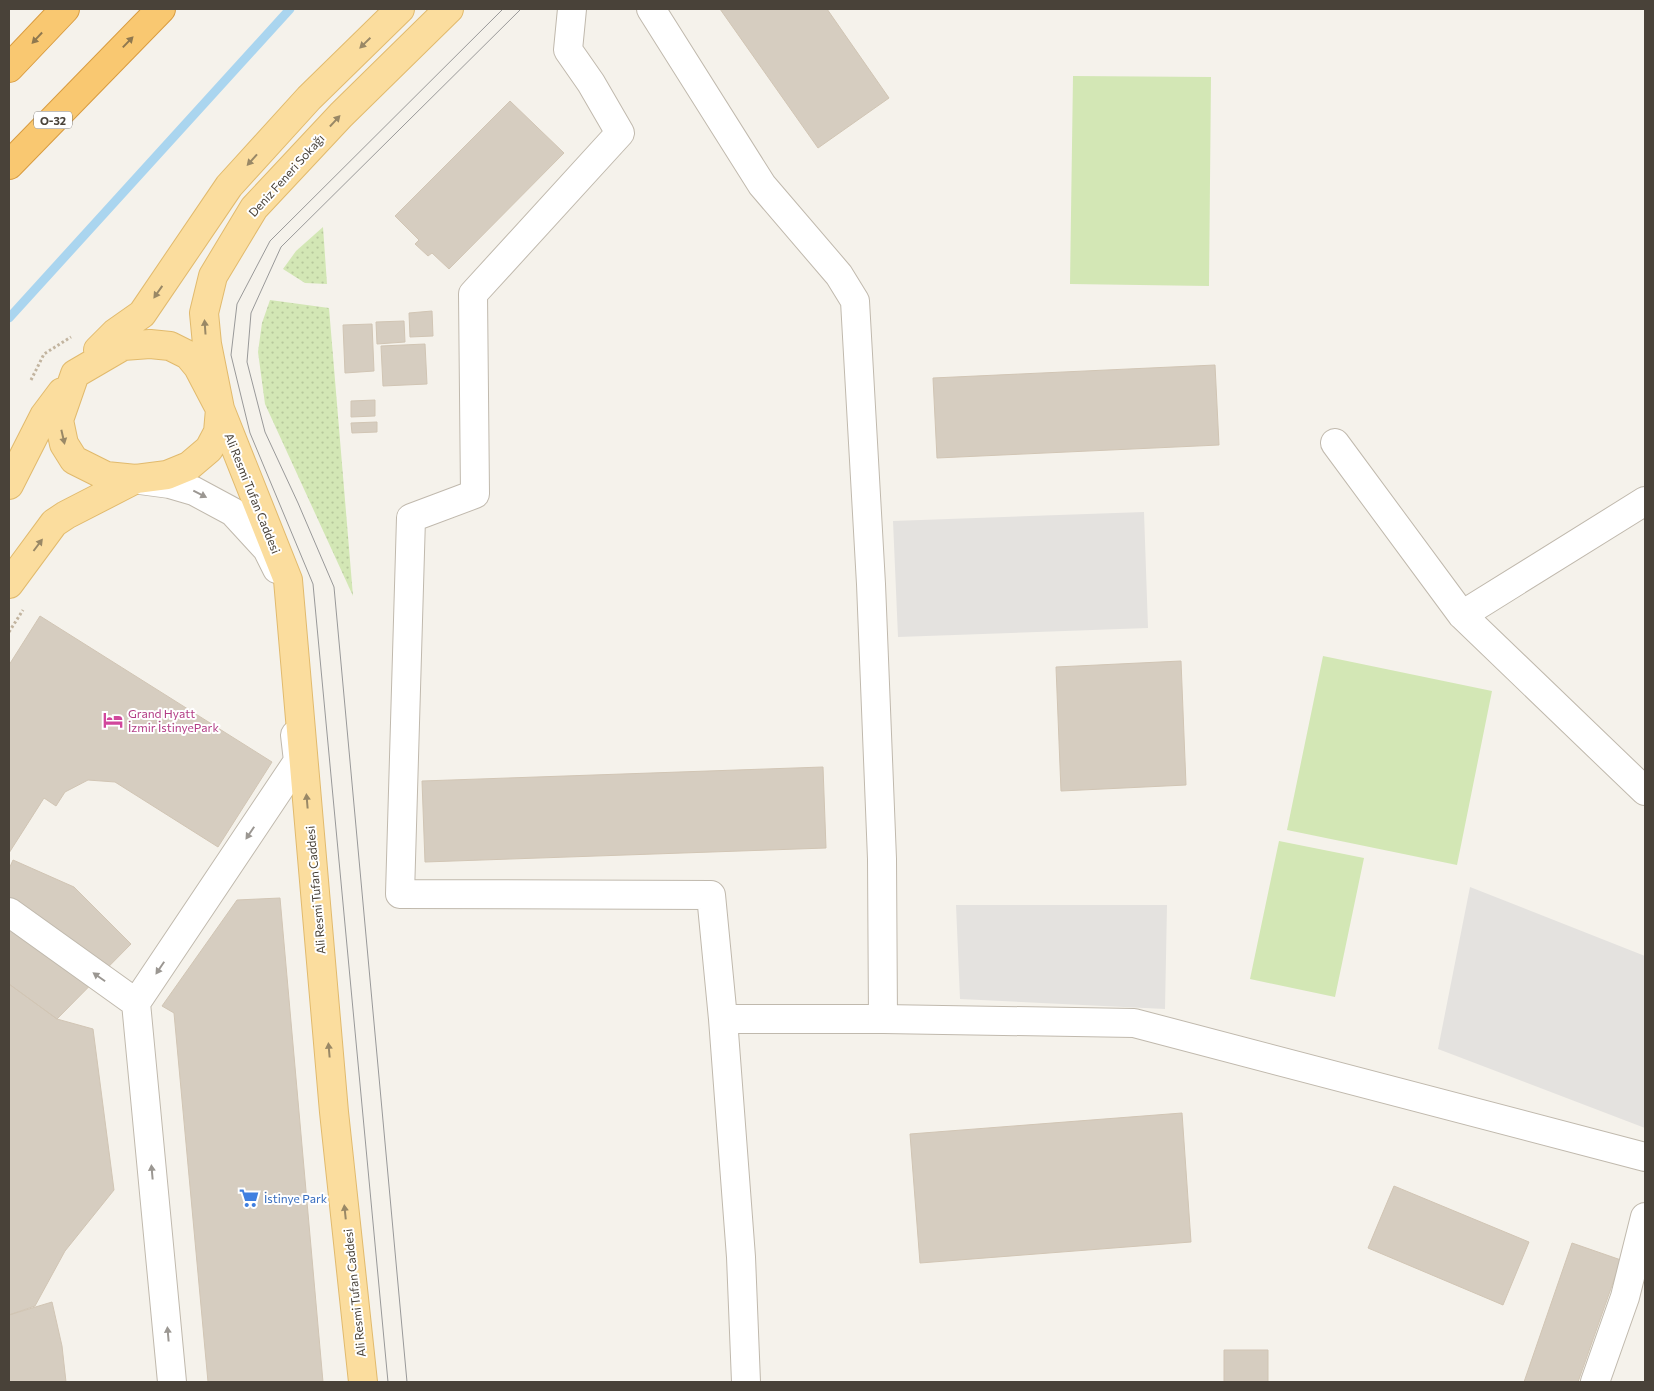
<svg xmlns="http://www.w3.org/2000/svg" width="1654" height="1391" viewBox="0 0 1654 1391" font-family="Commissioner,sans-serif">
	<style>
		.grass { fill: url(#grass-dots) }
		.pitch { fill: #d3e7b5 }
		.parking { fill: #e4e2df }
		.lines { fill: none; stroke-linecap: round; stroke-linejoin: round }
		.stream { stroke: #aad5ef; stroke-width: 9 }
		.building { fill: #d6cdc0; stroke: #d1c5b4 }
		.minor-casing { stroke: #c0b9ad; stroke-width: 30 }
		.major-casing { stroke: #e1ba6d; stroke-width: 30 }
		.highway-casing { stroke: #d99c40; stroke-width: 30 }
		.path { stroke: #c2b49f; stroke-width: 3; stroke-dasharray: 2.5 2.5; stroke-linecap: butt }
		.minor { stroke: #fff; stroke-width: 28 }
		.major { stroke: #fbdd9e; stroke-width: 28 }
		.highway { stroke: #f9c871; stroke-width: 28 }
		.tram { stroke: #999; stroke-width: 1 }
		.oneway { fill: #8f784f }
		.oneway2 { fill: #986 }
		.oneway3 { fill: #9b9792 }
		.labels { text-anchor: middle; dominant-baseline: central; stroke-width: 4; stroke-linejoin: round; paint-order: stroke }
		.shield { fill: #fff; stroke: #807b74; stroke-width: 1 }
		.shield-label { font-size: 11px; font-weight: bold; fill: #494239 }
		.street-label { font-size: 12px; fill: #494239; stroke: #fff }
		.hotel-label { font-size: 12px; fill: #b23c85; stroke: #fff; text-anchor: start }
		.shop-label { font-size: 12px; fill: #366cbe; stroke: #fff; text-anchor: start }
	</style>
	<defs>
		<pattern id="grass-dots" width="8" height="8" patternUnits="userSpaceOnUse" patternTransform="scale(1.25)"><rect width="8" height="8" fill="#d3e7b5"/><path d="M2 2h.1M6 6h.1" fill="none" stroke="#b7c79c" stroke-width="1.8" stroke-linecap="round"/></pattern>
	</defs>
	<rect width="100%" height="100%" fill="#f5f2eb"/>
	<path class="grass" d="M323,227l4,57 -22,-1 -22,-14 13,-18z
		M270,300l59,8 24,288 -88,-192 -7,-52 4,-29z"/>
	<path class="pitch" d="M1073,76l138,1 -2,209 -139,-2z
		M1323,656l169,35 -35,174 -170,-35z
		M1279,841l85,17 -29,139 -85,-18z"/>
	<path class="parking" d="M1144,512l4,116 -250,9 -5,-116z
		M1470,887l175,69v172l-207,-79z
		M956,905h211l-2,104 -205,-10z"/>
	<g class="lines">
		<path class="stream" d="M9,318l281,-309"/>
	</g>
	<path class="building" d="M720,9h107l62,89 -71,50z
		M510,101l54,52 -115,116 -17,-16 -4,3 -13,-12 4,-4 -24,-24z
		M432,311l1,25 -23,1 -1,-24z
		M404,321l1,21 -28,2 -1,-22z
		M372,324l2,47 -29,2 -2,-48z
		M425,344l2,40 -44,2 -2,-40z
		M1215,365l4,80 -282,13 -4,-80z
		M375,400v16l-24,1v-16z
		M377,422v10l-25,1 -1,-10z
		M40,616l232,146 -54,85 -103,-65 -27,-2 -23,12 -9,14 -12,-8 -35,55v-188z
		M1181,661l5,124 -125,6 -5,-124z
		M823,767l3,81 -401,14 -3,-81z
		M13,860l61,27 57,57 -74,75 -48,-35v-115z
		M280,898l43,484h-115l-34,-369 -12,-7 75,-106z
		M9,984l48,35 36,10 21,161 -49,61 -30,55 -26,9z
		M1182,1113l9,129 -271,21 -10,-129z
		M1394,1186l135,56 -26,63 -135,-57z
		M1572,1243l49,17 -43,122h-54z
		M52,1302l10,44 4,36h-57v-67z
		M1224,1350h44v32h-44z"/>
	<g class="lines">
		<defs>
			<path id="minor" d="M572,9l-4,41 23,33 29,50 -147,161 2,200 -64,24 -11,376 311,1 12,124 18,238 5,125
				M651,9l111,176 77,90 16,26 16,283 11,275 1,160
				M1335,443l127,172 183,176
				M140,480l30,4 24,7 39,21 34,37 10,20
				M1462,615l183,-114
				M9,912l127,91 36,379
				M136,1003l162,-242 -3,-26
				M723,1019h160l251,4 511,134
				M1595,1382l30,-85 20,-80"/>
			<path id="major" d="M98,350l17,-17 27,-19 87,-128 80,-88 91,-89
				M75,374l48,-28 27,-2 20,2 18,9 10,12 22,42 68,171 46,532 29,270
				M75,374l-16,46 5,24 10,16 32,16 30,3 31,-4 22,-9 20,-17 9,-17 2,-23 -13,-65 -3,-31 9,-37 41,-68 87,-93 108,-106
				M9,485l35,-69 18,-24
				M9,584l45,-61 12,-8 70,-36"/>
			<path id="highway" d="M9,68l56,-59
				M9,165l152,-156"/>
		</defs>
		<use href="#minor" class="minor-casing"/>
		<use href="#major" class="major-casing"/>
		<use href="#highway" class="highway-casing"/>
		<path class="path" d="M31,380l13,-26 27,-17
			M9,632l14,-22"/>
		<use href="#minor" class="minor"/>
		<use href="#major" class="major"/>
		<use href="#highway" class="highway"/>
		<path class="tram" d="M388,1382l-75,-798 -63,-151 -19,-78 6,-51 33,-63 233,-232
			M407,1382l-73,-795 -36,-84 -33,-71 -18,-70 4,-49 30,-66 240,-238"/>
	</g>
	<defs><path id="oneway-solid" d="M-6-.8H1V-3.2L6.5 0L1 3.2V.8H-6Z" transform="scale(1.25)"/></defs>
	<g class="oneway">
		<use href="#oneway-solid" transform="translate(37 38) rotate(133)"/>
		<use href="#oneway-solid" transform="translate(128 42) rotate(-46)"/>
	</g>
	<g class="oneway2">
		<use href="#oneway-solid" transform="translate(365 43) rotate(136)"/>
		<use href="#oneway-solid" transform="translate(335 121) rotate(-47)"/>
		<use href="#oneway-solid" transform="translate(252 160) rotate(132)"/>
		<use href="#oneway-solid" transform="translate(158 292) rotate(125)"/>
		<use href="#oneway-solid" transform="translate(205 327) rotate(-94)"/>
		<use href="#oneway-solid" transform="translate(63 437) rotate(77)"/>
		<use href="#oneway-solid" transform="translate(38 545) rotate(-53)"/>
		<use href="#oneway-solid" transform="translate(307 801) rotate(-95)"/>
		<use href="#oneway-solid" transform="translate(329 1050) rotate(-95)"/>
		<use href="#oneway-solid" transform="translate(345 1212) rotate(-96)"/>
	</g>
	<g class="oneway3">
		<use href="#oneway-solid" transform="translate(200 494) rotate(27)"/>
		<use href="#oneway-solid" transform="translate(250 833) rotate(124)"/>
		<use href="#oneway-solid" transform="translate(160 968) rotate(124)"/>
		<use href="#oneway-solid" transform="translate(99 977) rotate(-145)"/>
		<use href="#oneway-solid" transform="translate(152 1172) rotate(-95)"/>
		<use href="#oneway-solid" transform="translate(168 1334) rotate(-95)"/>
	</g>
	<defs>
		<symbol id="hotel-bare" viewBox="-9 -9 18 18"><path d="M-6-4.5h1.5V1H6V5H4.5V3h-9V5H-6ZM-4 0a1.8 1.8 0 1 1 3.6 0ZM.5 0V-2.5h3Q6-2.5 6 0Z" fill="#d1479c" stroke="#fff" stroke-width="2.5" paint-order="stroke"/></symbol>
		<symbol id="supermarket-bare" viewBox="-9 -9 18 18"><path d="M-6-5.5h2.5l.6 2H6L4.5 2H-2.5L-4.4-4H-6ZM-1.5 3.2a1.3 1.3 0 1 0 .1 0ZM3 3.2a1.3 1.3 0 1 0 .1 0Z" fill="#3f7fe0" stroke="#fff" stroke-width="2.5" paint-order="stroke"/></symbol>
	</defs>
	<g fill-rule="evenodd">
		<use href="#hotel-bare" x="99" y="706" width="28" height="28"/>
		<use href="#supermarket-bare" x="235" y="1184" width="28" height="28"/>
	</g>
	<g class="labels">
		<rect class="shield" x="34" y="111.5" width="38" height="17" rx="4"/>
		<g class="shield-label">
			<text x="53" y="120">O-32</text>
		</g>
		<g class="street-label">
			<text transform="translate(286 175) rotate(-48)">Deniz Feneri Sokağı</text>
			<text transform="translate(253 493) rotate(68)">Ali Resmi Tufan Caddesi</text>
			<text transform="translate(315 890) rotate(-95)">Ali Resmi Tufan Caddesi</text>
			<text transform="translate(354 1293) rotate(-96)">Ali Resmi Tufan Caddesi</text>
		</g>
		<g class="hotel-label">
			<text x="128" y="713">Grand Hyatt<tspan x="128" dy="14">İzmir İstinyePark</tspan></text>
		</g>
		<g class="shop-label">
			<text x="264" y="1198">İstinye Park</text>
		</g>
	</g>
	<rect width="1654" height="1391" fill="none" stroke="#494239" stroke-width="20"/>
</svg>
